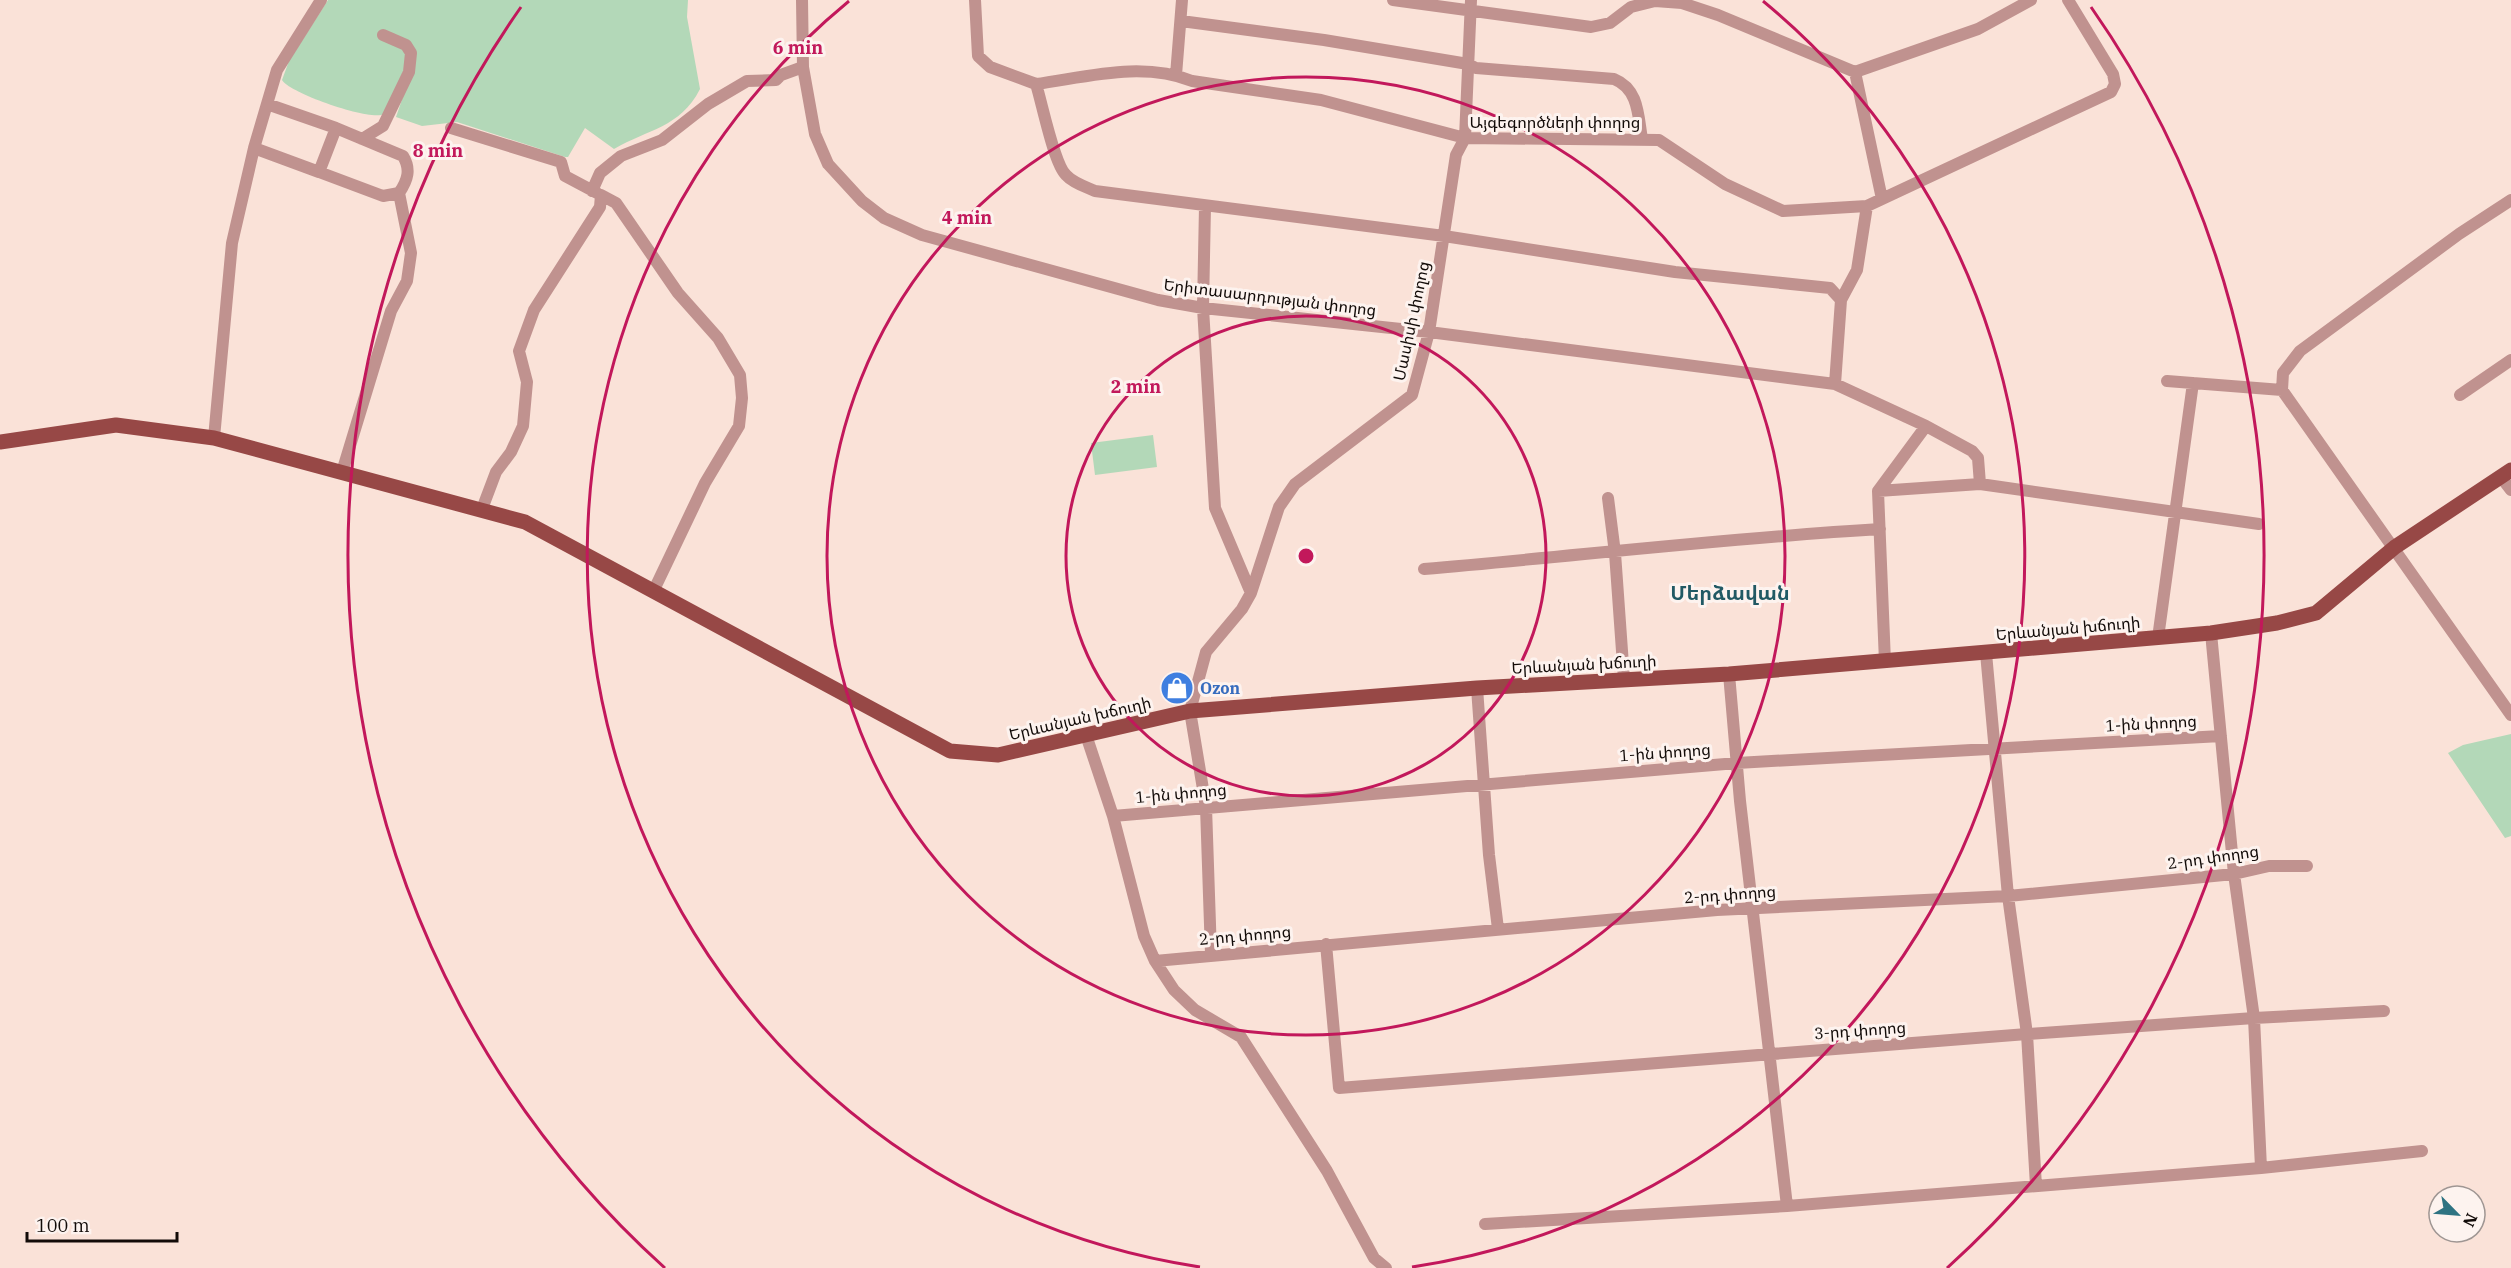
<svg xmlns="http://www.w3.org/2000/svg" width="2511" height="1268" viewBox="0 0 2511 1268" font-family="'IBM Plex Serif','Noto Sans Armenian',serif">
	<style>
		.green { fill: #b3d8b8 }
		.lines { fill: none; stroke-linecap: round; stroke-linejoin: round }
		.minor { stroke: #c0928f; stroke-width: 12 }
		.major { stroke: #974846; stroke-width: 15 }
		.ring { fill: none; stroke: #c2185b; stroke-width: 3 }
		.labels { text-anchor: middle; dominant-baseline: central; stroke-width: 6; stroke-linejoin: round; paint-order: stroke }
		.street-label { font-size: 16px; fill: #120b08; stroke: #fdf3ef }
		.shop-label { font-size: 16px; font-weight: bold; fill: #366cbe; stroke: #fdf3ef; text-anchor: start }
		.quarter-label { font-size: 20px; font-weight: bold; fill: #215964; stroke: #fdf3ef }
		.centre { fill: #c2185b; stroke: #fdf3ef; stroke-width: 3 }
		.ring-label { font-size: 18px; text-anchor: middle; font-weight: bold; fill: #c2185b; stroke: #fdf3ef; stroke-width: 6; stroke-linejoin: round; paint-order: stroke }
	</style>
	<rect width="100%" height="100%" fill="#fae2d8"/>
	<path class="green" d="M328,0h360l-1,17 13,72c-20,39 -52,40 -86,60l-29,-21 -17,29h-3l-108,-35 -35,4 -26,-9 15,-44 -7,-23 3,13 -23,51c-12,8 -95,-21 -102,-34l7,-19z
		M1153,435l4,32 -62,8 -4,-32z
		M2511,734v102l-6,2 -57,-85 15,-8z"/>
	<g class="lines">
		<path class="minor" d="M802,0l1,67 12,67 13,30 34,37 22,17 38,17 236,65 45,8 226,24 406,52 91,42 46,25 6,7 2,26
			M975,0l3,56 12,11 46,17c6,19 18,80 30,91 7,8 20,12 29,16l349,45 231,36 155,16 11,12 -6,84
			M1393,0l198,27 19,-4 21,-16 24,-6 27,2 36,12 137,57 123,-43 53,-29
			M1181,21l143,19 144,24 8,4 138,11c25,10 24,37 28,60
			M1855,72l27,127
			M1176,75l6,-75
			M1036,84c51,-7 106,-23 156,-3l129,19 144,38 194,2 66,44 58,27 84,-5 244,-114 4,-8 -2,-10 -45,-74
			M451,128l110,34 4,14 32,17
			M362,139l21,-13 26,-54 2,-19 -5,-8 -23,-10
			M254,148l65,24 17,-44 -69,-24
			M319,172l64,24 16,-3c9,-13 12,-24 4,-37l-67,-28
			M592,191l8,-18 21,-17 41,-16 46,-36 39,-23 29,-1 5,-5 22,-8
			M1205,206l-2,102 12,200 36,85
			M1841,300l16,-30 10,-64
			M2167,381l115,9 229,325
			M2282,390l1,-17 17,-22 159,-117 52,-34
			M2460,395l51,-35
			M214,438l18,-195 22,-95 23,-78 44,-70
			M342,472l49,-161 16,-30 4,-28 -12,-60
			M2501,477l10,13
			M1878,491l102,-7 279,40
			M1608,498l7,55 9,126
			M482,509l14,-37 15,-20 12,-26 4,-44 -8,-31 15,-41 66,-103 1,-12 15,8 62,90 40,45 22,37 2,23 -3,28 -34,57 -52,109
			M1424,569c152,-13 304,-31 456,-40
			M2211,633l23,241 20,144 7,150
			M2158,638l35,-255
			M1986,653l22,243 19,138 9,152
			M1885,662l-7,-171 48,-65
			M1729,674l11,127 47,405
			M1477,688l12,167 9,74
			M1086,735l27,81 31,120 11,25 19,29 21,20 46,27 86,134 47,87 12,10
			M1113,816l624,-53 484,-27
			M1326,944l13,144 688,-54 227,-16 130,-7
			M1211,954l-5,-147 -16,-96 16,-59 36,-43 9,-16 28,-86 16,-23 117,-89 17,-63 27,-177 9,-17 6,-138
			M1155,961l562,-51 291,-14 226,-22 35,-8h38
			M1485,1224l302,-18 474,-38 161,-17"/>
		<path class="major" d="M0,442l116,-17 98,13 311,84 425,229 48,4 192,-44 287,-23 252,-14 482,-41 66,-10 39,-10 79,-66 116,-77"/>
	</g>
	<g class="ring">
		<circle cx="1306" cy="556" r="240"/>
		<circle cx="1306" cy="556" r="479"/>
		<path d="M1200 1267A719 719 0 0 1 849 1M1763 1A719 719 0 0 1 1412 1267"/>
		<path d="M665 1268A958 958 0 0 1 521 7M2091 7A958 958 0 0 1 1947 1268"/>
	</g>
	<defs>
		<symbol id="shop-disc" viewBox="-11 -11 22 22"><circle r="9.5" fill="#3f7fe0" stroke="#fdf3ef"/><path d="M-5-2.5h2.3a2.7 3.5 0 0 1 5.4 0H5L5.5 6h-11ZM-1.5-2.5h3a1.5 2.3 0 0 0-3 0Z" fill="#fff"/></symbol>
	</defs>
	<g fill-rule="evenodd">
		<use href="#shop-disc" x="1158" y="669" width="38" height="38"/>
	</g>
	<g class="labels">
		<g class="street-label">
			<text x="1555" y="122">Այգեգործների փողոց</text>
			<text transform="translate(1270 297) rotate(7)">Երիտասարդության փողոց</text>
			<text transform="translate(1411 321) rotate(-78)">Մասիսի փողոց</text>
			<text transform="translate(2068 628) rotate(-5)">Երևանյան խճուղի</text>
			<text transform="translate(1584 664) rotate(-3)">Երևանյան խճուղի</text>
			<text transform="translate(1080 718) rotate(-13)">Երևանյան խճուղի</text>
			<text transform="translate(2151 723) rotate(-3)">1-ին փողոց</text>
			<text transform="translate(1665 752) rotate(-4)">1-ին փողոց</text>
			<text transform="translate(1181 793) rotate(-5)">1-ին փողոց</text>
			<text transform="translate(2213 857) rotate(-8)">2-րդ փողոց</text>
			<text transform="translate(1730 894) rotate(-4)">2-րդ փողոց</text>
			<text transform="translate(1245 935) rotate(-5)">2-րդ փողոց</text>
			<text transform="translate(1860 1030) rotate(-4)">3-րդ փողոց</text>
		</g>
		<g class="shop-label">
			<text x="1200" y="688">Ozon</text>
		</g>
		<g class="quarter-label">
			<text x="1730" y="592">Մերձավան</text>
		</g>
	</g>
	<circle cx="1306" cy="556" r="9" class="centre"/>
	<g class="ring-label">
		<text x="798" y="54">6 min</text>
		<text x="438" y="157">8 min</text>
		<text x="967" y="224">4 min</text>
		<text x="1136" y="393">2 min</text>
	</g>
	<g transform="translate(2457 1214) rotate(115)"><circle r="28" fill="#fdf3ef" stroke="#9f9693" stroke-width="1.5"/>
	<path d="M0-4.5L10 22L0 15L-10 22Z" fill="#2e7382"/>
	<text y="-9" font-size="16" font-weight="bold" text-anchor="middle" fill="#120b08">N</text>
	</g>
	<path d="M27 1232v9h150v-9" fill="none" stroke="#120b08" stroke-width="3"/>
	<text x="36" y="1232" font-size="18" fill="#120b08" stroke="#fdf3ef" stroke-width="4.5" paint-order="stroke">100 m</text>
</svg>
